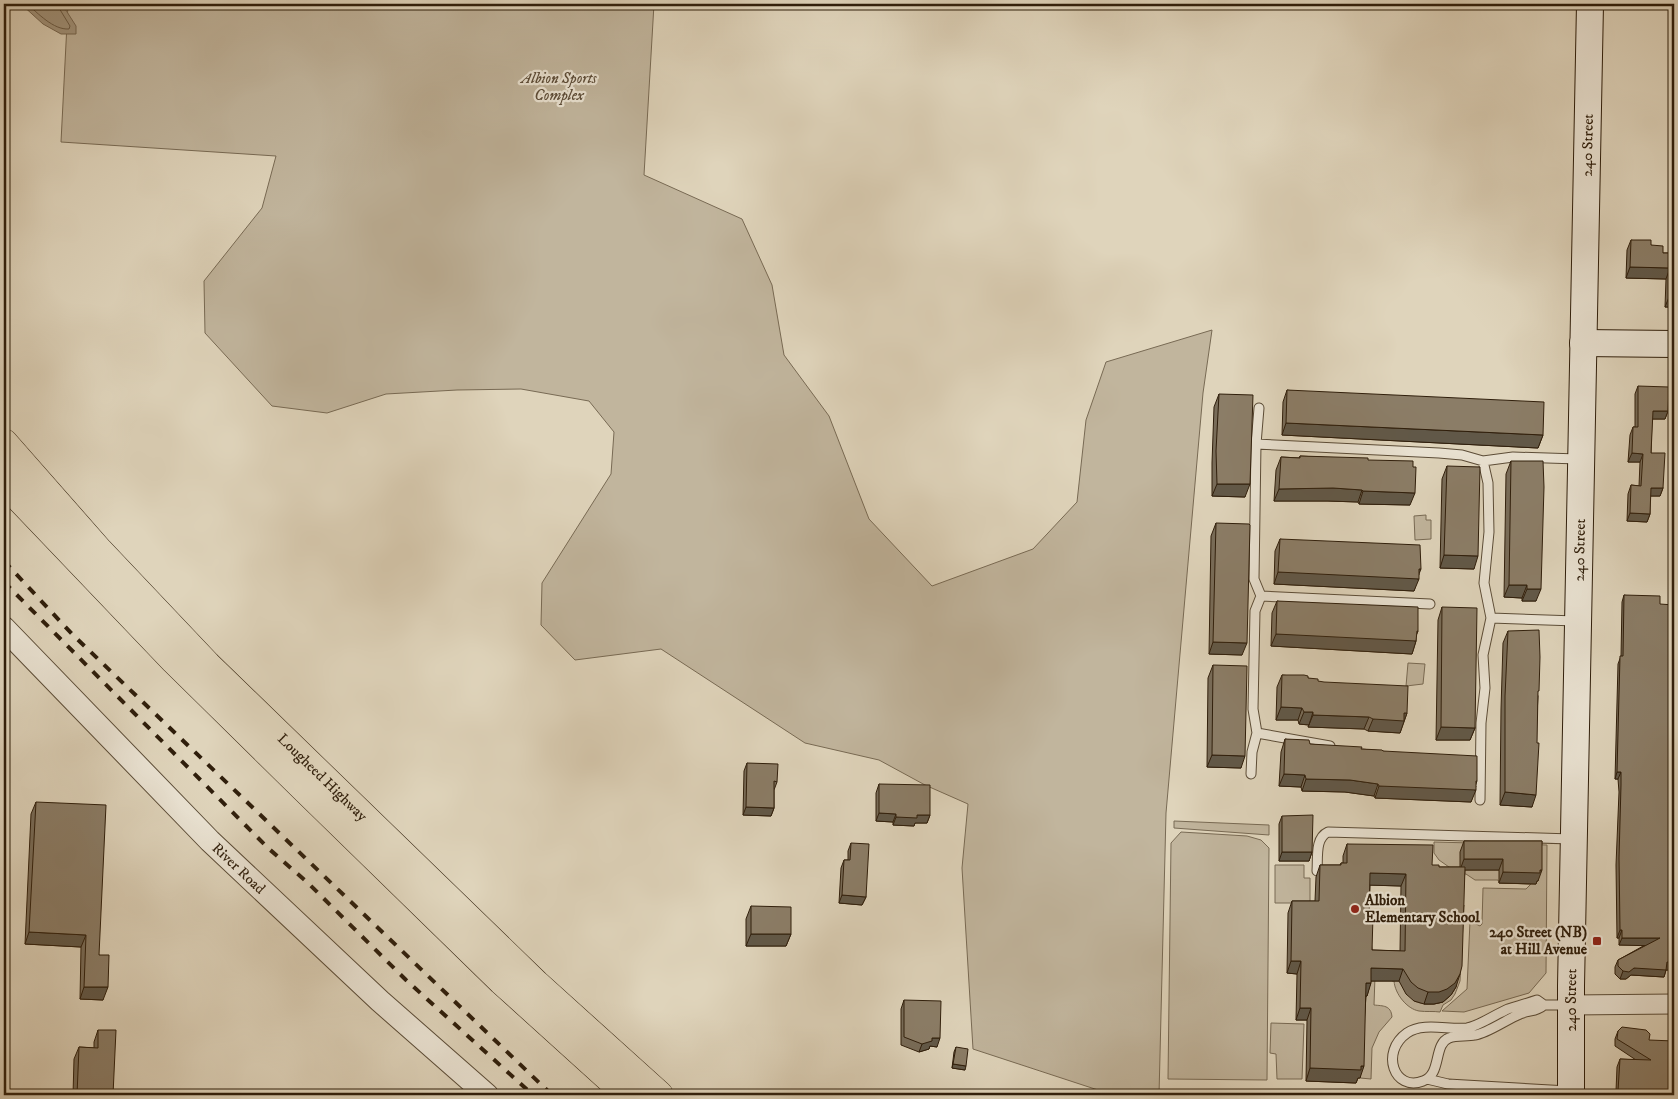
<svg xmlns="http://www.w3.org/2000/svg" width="1678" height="1099" viewBox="0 0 1678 1099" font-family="'IM FELL DW Pica',serif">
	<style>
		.green { fill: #c1b59d; stroke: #786a54 }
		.water { fill: #a3967f; stroke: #756651 }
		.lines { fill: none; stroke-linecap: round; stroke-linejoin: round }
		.shore { stroke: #695a45; stroke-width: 1 }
		.service-casing { stroke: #5b4c37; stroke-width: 11 }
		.minor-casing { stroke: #5b4c37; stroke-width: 21 }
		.tertiary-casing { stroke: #5b4c37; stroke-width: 24 }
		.secondary-casing { stroke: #2f1e0b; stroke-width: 28 }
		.trunk-casing { stroke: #2f1e0b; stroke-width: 29 }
		.service { stroke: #eae3d3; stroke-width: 9 }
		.minor { stroke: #eae3d3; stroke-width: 19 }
		.tertiary { stroke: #eae3d3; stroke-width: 22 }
		.secondary { stroke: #eae3d3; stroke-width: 26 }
		.trunk { stroke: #dfd4bb; stroke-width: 28 }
		.rail { stroke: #2f1e0b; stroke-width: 4; stroke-dasharray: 9 9; stroke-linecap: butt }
		.wall { fill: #786c59; stroke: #2f1e0b; fill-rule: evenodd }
		.shaded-wall { fill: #615848; stroke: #2f1e0b }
		.building { fill: #8b7d67; stroke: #2f1e0b; fill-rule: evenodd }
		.poi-dot { fill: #8f2418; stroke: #eae3d3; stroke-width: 2 }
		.labels { text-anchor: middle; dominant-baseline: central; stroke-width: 4.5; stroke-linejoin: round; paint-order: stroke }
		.park-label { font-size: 15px; font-style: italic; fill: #5b4b37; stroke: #eae3d3 }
		.street-label { font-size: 15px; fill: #2f1e0b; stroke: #eae3d3 }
		.poi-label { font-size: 15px; font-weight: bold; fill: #2f1e0b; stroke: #eae3d3; text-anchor: start }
	</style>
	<rect width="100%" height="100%" fill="#dfd4bb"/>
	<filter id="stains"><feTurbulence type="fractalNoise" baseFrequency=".004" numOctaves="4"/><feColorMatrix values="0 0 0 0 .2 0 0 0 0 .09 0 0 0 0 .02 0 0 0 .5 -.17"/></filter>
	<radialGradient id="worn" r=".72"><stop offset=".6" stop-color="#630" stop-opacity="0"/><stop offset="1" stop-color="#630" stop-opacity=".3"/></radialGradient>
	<path class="green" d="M68,4h586l-10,171 98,44 30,66 12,70 45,61 40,103 63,67 101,-37 44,-47 9,-82 20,-58 106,-32 -9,63 -37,420 -7,282h-25l-33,-4 -128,-42 -11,-181 6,-64 -43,-19 -46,-25 -74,-17 -144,-94 -86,11 -34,-35 1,-42 69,-109 3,-42 -25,-31 -68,-12 -64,1 -71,4 -59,19 -55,-7 -67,-73 -1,-52 58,-73 14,-52 -215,-14z
		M1426,515v5h5v19l-16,1 -1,-24z
		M1408,663l17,1 -2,20 -17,2z
		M1174,821l95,4v10l-95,-7z
		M1181,832l66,4 14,4 8,8 -2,232 -99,-1 3,-236z
		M1434,842l113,3 -1,128 -17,20 -65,19 -22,-1 25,-22 3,-68 10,5 2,-2 1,-36 43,1 5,-5 -32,-1 -1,-3h-23l-9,-6h-7l-20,-14 -5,-7z
		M1275,865h29v13h6v25h-35z
		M1464,905l-4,76 -5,13 -4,6 -8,5 -3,7c-6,-1 -14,0 -21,-1 -12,-2 -24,-17 -25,-30h-2v-5h8l14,25c10,4 18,4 29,1z
		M1367,975l8,1 -1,29c9,1 17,0 18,12l-13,15 -7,16 -1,31 -11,-1 -9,-65z
		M1271,1023l33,1 -2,55h-25l-1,-25 -6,-1z"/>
	<path class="water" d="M21,4h41l14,22v8h-15l-18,-10z"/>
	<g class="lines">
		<path class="shore" d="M27,4c11,9 26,26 42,25l1,-3 -11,-18v-4"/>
		<defs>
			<path id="service" d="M1256,444l183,9 23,2 21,6 30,-4 65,2
				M1261,596l169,8
				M1491,618l85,3
				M1257,733l73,13
				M1251,774l1,-22 5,-19 -4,-24 2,-98 6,-15 -7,-17 2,-135 3,-36
				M1480,800l1,-77 4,-35 -2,-33 8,-37 -7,-35 5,-51 -1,-49 -5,-22
				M1317,871c1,-14 -2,-33 11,-39l244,7
				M1537,1000l7,5c-8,7 -15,5 -24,9 -13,5 -32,19 -45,21 -8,2 -18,0 -26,3 -16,6 -7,37 -26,43 -29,11 -43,-29 -16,-48 16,-11 41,-3 60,-5 12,-2 29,-14 41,-19 10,-3 20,-6 29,-9z
				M1544,1005h24
				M1427,1079l21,5 120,7"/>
			<path id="minor" d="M1571,1005l103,-1"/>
			<g id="tertiary">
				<path id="s1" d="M4,628l206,213 170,160 107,94"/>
			</g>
			<g id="secondary">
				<path d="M1583,343l91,1"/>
				<path id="s2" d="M1571,1095v-109l19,-982"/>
			</g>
			<g id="trunk">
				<path id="s3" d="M4,443l95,108 108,114 329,319 123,111"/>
				<path d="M4,482l170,178 128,126 200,195 126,114"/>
			</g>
		</defs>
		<use href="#service" class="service-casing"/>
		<use href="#minor" class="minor-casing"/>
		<use href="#tertiary" class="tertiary-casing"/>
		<use href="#secondary" class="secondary-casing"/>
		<use href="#trunk" class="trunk-casing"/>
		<use href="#service" class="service"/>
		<use href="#minor" class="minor"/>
		<use href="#tertiary" class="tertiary"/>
		<use href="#secondary" class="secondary"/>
		<use href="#trunk" class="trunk"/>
		<path class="rail" d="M4,561l68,73 480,461
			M4,582l264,266 40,35 98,97 127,115"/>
	</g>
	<path class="wall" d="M1631,240l20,5 12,8h11v54h-9l1,-28 -40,-1 1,-28z
		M1638,386l30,25 -3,8h-13l-1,34 12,35 -3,8h-10v18l-3,8 -20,-1 1,-27 3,-9 8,1 1,-24h-12l2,-27 3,-8h2v-33z
		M1287,390l256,45 -5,13 -256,-13 1,-33z
		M1219,394l26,103 -33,-1v-33l2,-56z
		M1300,456l68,4 42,45 -51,-1 -1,-2 -30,-1h-54l2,-31 5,-13 18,1z
		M1511,461l25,140h-14v-3l-18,-1 2,-123z
		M1447,466l27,103 -34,-1 2,-89z
		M1216,523l26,132 -33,-1 2,-118z
		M1280,539l139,35 -5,17 -140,-7 1,-33z
		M1624,595l36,9 13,366h-7l-2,7 -33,-2 -5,4h-6l-5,-5v-7l3,-7 27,-15h-26v-7h-2l-1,-73 3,-73 -1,-13h-3l3,-115 3,-8 1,-54z
		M1277,601l141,30 -2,4v6l-4,13 -141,-8 1,-33z
		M1442,607l33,121 -5,12h-34l2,-120z
		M1508,631l30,65 -6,111 -32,-2 1,-96 2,-66z
		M1213,665l28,103 -34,-1 1,-89z
		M1282,675l26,3 99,35 -7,20 -32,-2 -4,-2 -56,-2 1,-2 -10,-1 -1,-4h-22l1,-33z
		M1285,739l25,5 51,5 22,2 93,35 -5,16 -96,-4 -1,-2 -29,-4 -43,-1 -1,-4 -22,-1 2,-34z
		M747,763l30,19 -3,8v18l-3,8 -28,-1 1,-44z
		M879,784l51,31 -3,8h-12l-1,3 -21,-1v-3l-17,-1v-28z
		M36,802l63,153 4,45 -23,-1 1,-52 -56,-3 6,-130z
		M1282,816l30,36 -3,9h-30v-37z
		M1464,841h78l-4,40h-1l-1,3 -37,-1v-13h-34l-9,117 -5,8 -8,7 -9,2h-10l-10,-3 -8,-7 -7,-13h-28l-4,15h-1l-6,82h-2l-2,5 -50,-2 1,-61h-11l1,-46 -10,-1 1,-60 4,-12h23l1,-24 4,-12h20l1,-2h2v-7l4,-12 92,23h21v-15zM1370,885l31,1 -1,65 -28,-1 -3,-34z
		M851,843l15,54 -4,8 -23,-2 2,-35 3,-8h4v-9z
		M751,906l40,28 -5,12h-40v-27z
		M904,1000l33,47 -7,-1 -1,3 -10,3 -18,-7v-36z
		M98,1030l15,65h-40l1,-36 5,-12 15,1v-6z
		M1618,1031l31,9 25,55h-60l2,-4 1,-24 3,-8 16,1 -21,-14v-7z
		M956,1047l9,23 -13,-2 2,-16z"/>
	<path class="shaded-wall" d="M1630,267l40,1 -4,11 -40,-1z
		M1669,297h5v10h-9z
		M1653,411h15l-3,8h-15z
		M1286,423l257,12 -5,13 -256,-13z
		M1632,453l11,1 -3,8h-12z
		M1217,484h33l-5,13 -33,-1z
		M1333,488l29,2 -4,12 -30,-1h-54l5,-12z
		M1651,488h12l-3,8h-12z
		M1363,491l52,2 -5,12 -51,-1z
		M1630,513l20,1 -3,8 -20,-1z
		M1444,555l34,1 -4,13 -34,-1z
		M1421,569l-4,10h2l-5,12 -140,-7 4,-12z
		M1509,585h18l-5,13 -18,-1z
		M1527,589h14l-5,12h-14z
		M1418,631l-4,10h2l-4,13 -141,-8 5,-12z
		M1213,642l34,1 -5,12 -33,-1z
		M1281,707l21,1 -4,12h-22z
		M1304,712h9l-4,13 -10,-1z
		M1404,713h3l-7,20 -32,-2 5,-12z
		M1313,715l56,2 -5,12 -56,-2z
		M1441,727l34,1 -5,12h-34z
		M1212,755l33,1 -4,12 -34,-1z
		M1617,772h4l-3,7h-3z
		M1284,774l21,1 -4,12 -22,-1z
		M1306,779l44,1 28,4 -4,12 -29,-4 -43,-1z
		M1477,781l-3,9h2l-5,12 -96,-4 4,-12z
		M1505,792l31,3 -4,12 -32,-2z
		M746,807l28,1 -3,8 -28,-1z
		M879,813l17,1 -3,8 -17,-1z
		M917,815h13l-3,8h-12l-1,3 -21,-1 3,-8z
		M1282,852h30l-3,9h-30z
		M1464,859h39l-4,11h-39z
		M1542,870l-4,11h-1l-1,3 -37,-1 4,-11z
		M1370,873l36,1 -5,12 -35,-1z
		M842,895l24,2 -4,8 -23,-2z
		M1620,930h2l-3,8h-2z
		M29,932l57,3 -5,12 -56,-3z
		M751,934h40l-5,12h-40z
		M1622,938h38l-3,8 -38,-1z
		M1674,960v5l-1,5h-7l-2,7 -33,-2 -5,4h-6l3,-8 11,-3z
		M1291,961h10l-4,13 -10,-1z
		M1371,968l32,1 -4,12h-32z
		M1460,974l-4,13 -5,8 -8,7 -9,2h-10l4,-12z
		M1366,983h5l-4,13h-6z
		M84,987h24l-5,13 -23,-1z
		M1300,1008h11l-4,12h-11z
		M932,1038h8l-3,9 -7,-1 -1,3 -10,3 3,-8z
		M953,1064l13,2 -1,4 -13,-2z
		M1364,1066l-4,12h-2l-2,5 -50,-2 4,-13z"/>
	<path class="building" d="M1631,240h20v5l12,1v7h11v44h-5l1,-29 -40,-1z
		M1638,386l31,1 -1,24h-15l-2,42h14l-2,35h-12l-1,26 -20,-1 1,-28 10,1 2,-32 -11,-1 1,-26h5z
		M1287,390l257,12 -1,33 -257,-12z
		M1219,394l34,1 -3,89h-33l-1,-33z
		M1300,456l68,2v2l45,1v6h3l-1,26 -52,-2 -1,-1 -29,-2 -54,1 2,-32 19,1z
		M1511,461h32l1,26 -3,102h-14v-4h-18z
		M1447,466l33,1 -2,89 -34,-1z
		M1216,523l33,1 1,1 -3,118 -34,-1z
		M1280,539l140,6 1,24h-2v10l-141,-7z
		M1624,595l36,1v8l14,1v358l-7,-1 -1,8 -32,-2 -5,4 -6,-1 -5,-5v-6l42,-22h-38v-8h-2l-1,-72 2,-73v-13h-4l3,-116h3z
		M1277,601l141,6v24h-1l-1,10 -140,-7z
		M1442,607l35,1 -2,120 -34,-1z
		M1539,630l1,27 -1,34h-1l-1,52h2l-3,52 -31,-3v-96l3,-65z
		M1213,665l34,1 -2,90 -33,-1z
		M1282,675h22l4,1v2l10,1v2l6,1 84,4 -1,27h-3v8l-31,-2 -4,-2 -56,-2v-3h-9l-2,-4 -21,-1z
		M4,697h5l-5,129z
		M1285,739l24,1 1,4 52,3 -1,2 21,1 1,1 94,5v25h-1v9l-97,-4 -1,-2 -28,-4 -44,-1 -1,-4 -21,-1z
		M747,763l31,1 -1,18 -3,-1v27l-28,-1z
		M879,784l51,1v30h-13v3l-21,-1v-3l-17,-1z
		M36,802l70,3 -7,150h10l-1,32h-24l2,-52 -57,-3z
		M1313,815l-1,37h-30v-36z
		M1464,841h78v29h-2v3l-37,-1v-13h-39z
		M851,843l18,1 -3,53 -24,-2 2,-35h6z
		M1347,844l86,1 -1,20h7v2h26l-3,99 -2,8 -5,9 -8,6 -8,3h-11l-10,-4 -7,-6 -8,-13 -32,-1v15h-5l-2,83h-3v4l-51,-2 1,-60h-11l1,-47h-10l1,-60h27l1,-36h21v-2h6zM1370,873l36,1 -1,77 -33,-1 1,-34h-4z
		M751,906l40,1v27h-40z
		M904,1000l37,1 -1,37h-8v3l-10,3 -18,-7z
		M1622,1027l24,3 4,4 -1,6 25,1v54h-58v-4h2l2,-32 31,1 -34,-21 1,-8z
		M98,1030h18l-3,65h-36l2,-48 19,1z
		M956,1047l12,2 -2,17 -13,-2z"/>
	<g class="poi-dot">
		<circle cx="1355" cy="909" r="5"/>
		<rect x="1592" y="936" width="10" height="10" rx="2.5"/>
	</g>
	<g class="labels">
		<g class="park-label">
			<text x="559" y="78">Albion Sports<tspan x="559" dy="17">Complex</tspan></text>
		</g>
		<g class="street-label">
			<text stroke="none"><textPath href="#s2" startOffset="950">240 Street</textPath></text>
			<text stroke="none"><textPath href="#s2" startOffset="545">240 Street</textPath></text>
			<text stroke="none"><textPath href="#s3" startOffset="462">Lougheed Highway</textPath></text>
			<text stroke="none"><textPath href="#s1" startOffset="336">River Road</textPath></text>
			<text stroke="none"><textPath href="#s2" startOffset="95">240 Street</textPath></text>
		</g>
		<g class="poi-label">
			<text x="1365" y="900">Albion<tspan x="1365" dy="17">Elementary School</tspan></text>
			<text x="1587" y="932" text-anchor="end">240 Street (NB)<tspan x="1587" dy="17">at Hill Avenue</tspan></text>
		</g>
	</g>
	<rect width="1678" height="1099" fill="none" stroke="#dfd4bb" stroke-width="20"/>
	<rect x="5" y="5" width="1668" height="1089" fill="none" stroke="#2f1e0b" stroke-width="2.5"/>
	<rect x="10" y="10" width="1658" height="1079" fill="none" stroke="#2f1e0b"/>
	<rect width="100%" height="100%" filter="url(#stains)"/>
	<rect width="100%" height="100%" fill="url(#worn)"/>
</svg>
